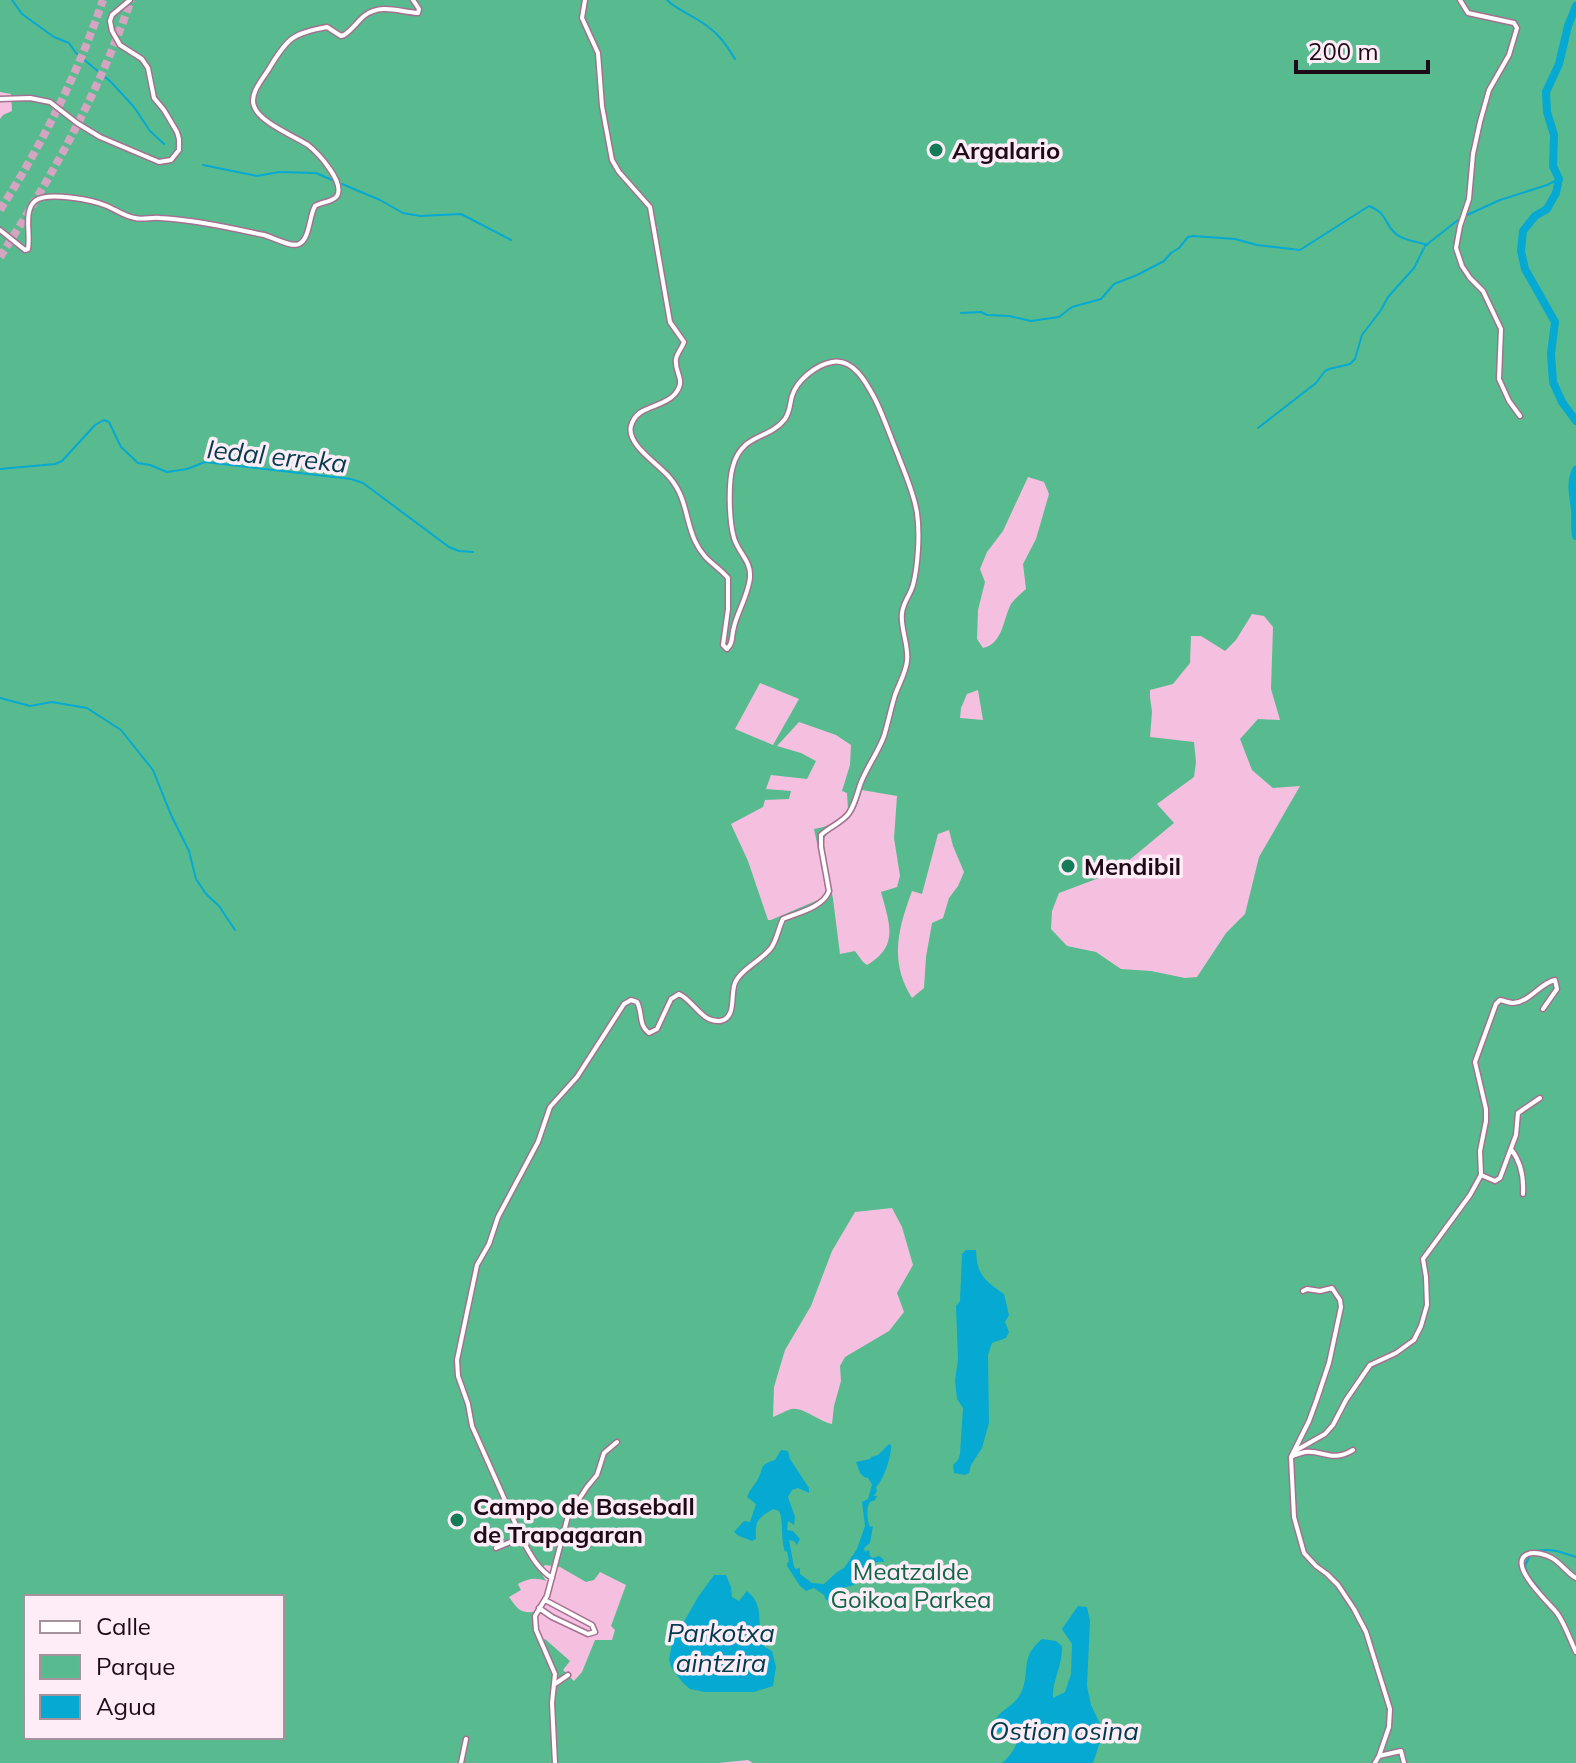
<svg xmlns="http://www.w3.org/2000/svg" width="1576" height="1763" viewBox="0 0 1576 1763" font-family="Mulish,sans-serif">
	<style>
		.green { fill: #58bb90; fill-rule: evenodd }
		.water { fill: #05a9d1 }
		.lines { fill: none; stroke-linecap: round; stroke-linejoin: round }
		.stream { stroke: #05a9d1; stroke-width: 2 }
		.river { stroke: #05a9d1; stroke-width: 8 }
		.motorway-tunnel { stroke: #d5a4c1; stroke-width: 8; stroke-dasharray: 8 4; stroke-linecap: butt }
		.minor-casing { stroke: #a3718f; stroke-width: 7 }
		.minor { stroke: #fff; stroke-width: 4 }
		.poi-dot { fill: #147d57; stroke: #feedf7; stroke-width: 3 }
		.labels { text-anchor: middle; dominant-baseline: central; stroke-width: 7; stroke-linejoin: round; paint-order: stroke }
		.poi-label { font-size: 24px; font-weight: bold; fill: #1e0b17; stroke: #feedf7; text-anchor: start }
		.park-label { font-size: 24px; fill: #106748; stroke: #feedf7 }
		.water-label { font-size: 26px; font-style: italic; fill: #003c4d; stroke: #feedf7 }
	</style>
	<rect width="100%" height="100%" fill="#f5bfdf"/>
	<path class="green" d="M0,0h1576v1763h-823l-5,-3 -30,3h-718v-1644l3,-4 9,-4 -1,-17 -11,-2zM1028,477l16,5 5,12 -13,45 -13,25 3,25c-5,5 -11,9 -15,15 -8,15 -8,40 -28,44l-6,-9 1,-29 7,-28 -5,-13 7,-17 16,-21zM1252,614l12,2 9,11 -2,62 9,31 -22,-1 -18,20 12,31 21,18 27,-2 -41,71 -14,57 -19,19 -29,44 -12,1 -34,-7 -30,-2 -25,-17 -29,-6 -16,-17 1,-18 7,-18 56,-21 59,-49 -17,-19 37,-27 2,-15 -2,-20 -44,-5 2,-25 -2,-15v-7l23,-6 17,-21 1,-27h10l24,15 11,-11zM760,683l39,16 -26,46 -38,-16zM978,690l5,30 -23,-2 1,-10 6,-14zM799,722l37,13 15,10 -1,20 -8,26 5,2 1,17c-8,11 -20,17 -34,19l13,61 -2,7 -54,23h-3l-20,-59 -17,-37 32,-17 2,-7 24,-1 2,-8 -25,-2 5,-14 36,4 9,-18 -15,-8 -24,-7zM862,790l35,6 -3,42 6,38 -3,11 -16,5c8,30 19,54 -14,73l-4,-3 -8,-11 -15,3 -7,-55 -10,-58c5,-12 15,-14 24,-21 9,-8 12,-20 15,-30zM949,830l4,16 11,26 -6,14 -9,12 -6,20 -11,5 -6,34 -2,31 -12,10c-23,-36 -14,-69 0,-107l10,3 16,-60zM892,1208l10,19 11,38 -16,28 7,19 -15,19 -44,26 -5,9 1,15 -7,25 -2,18c-12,-2 -29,-17 -40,-15 -6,1 -13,6 -19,8l1,-30 11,-37 26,-44 21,-55 23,-39zM545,1565l15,2 26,15 8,-2 6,-8 26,13 -15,41 4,4 -3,10h-17l-13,32 -8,9 -11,-11 7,-9 -25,-22 -6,4 -6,-17 1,-14c-15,1 -16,-3 -25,-15l12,-7 -3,-6c9,-5 18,-7 28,-3l-6,-10zM26,1597h256v140h-256z"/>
	<path class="water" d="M966,1250h10c1,25 8,30 28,44l5,21 -4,7 4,10 -3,6 -14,5 -4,12 1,68 -7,25 -11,17 -2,8 -4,2 -11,-2 -1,-8 5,-5 2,-6 3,-46 -6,-9 -2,-18 3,-22 -2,-53 4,-5 2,-47z
		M889,1444l2,1c1,10 -7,35 -15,42l1,4 -3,5h3l-2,4 -5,2c-4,6 -3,18 0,25l3,-1 -3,17 -6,5 1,4 4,-2 1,6 3,2 6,-2 4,3 1,3c-12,-2 -25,8 -29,19h2l-3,4 -15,4 -9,12 -4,-1 -2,-5 -10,-7 -8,3 -6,-5 -13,-20v-3l2,-1 -2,-11 -2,1c-5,-15 -1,-31 -6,-41l-6,-2c-16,10 -18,12 -17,30l-4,2 -13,-5 -5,-4 10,-11 6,1 6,-18 -9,-7c3,-8 7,-11 11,-18 6,-12 1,-14 17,-19l6,-10 7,1 2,8 19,29v5l-11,-5 -6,2 -4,7 7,20 -1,8 -6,-4 -1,9 6,1 7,8 -3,6 -3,-4 -5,-1 5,27 2,2 4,-1v6l12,9 12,1 13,-12 7,-4 13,-19 8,-23 -3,-24 6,-3 4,-15 -4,-6 -4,-1 -4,-4 -4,-11 14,-3 1,-2 7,-2z
		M714,1575h12l5,12 1,10 7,4 8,-10c13,11 12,20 13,36 1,7 3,13 5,20l7,4 4,16 -3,19 -19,6h-49l-15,-3 -7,-6 -12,-16 -2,-7 3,-17 26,-46z
		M1078,1606l9,1 3,14 -3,65 4,19 10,21 -1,16 -7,21h-91c12,-10 16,-20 18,-35l-29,6c4,-27 20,-22 30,-41 10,-22 -2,-35 21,-54l14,2 6,5c1,19 -10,34 -9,52l12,-6 6,-18 1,-30 -10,-15z"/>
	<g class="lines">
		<path class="stream" d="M12,0l10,14 32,23 15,6 7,10 35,29 23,25 16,24 14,13
			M667,0c8,8 18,12 28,18 20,12 28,21 40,41
			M203,165l54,11 22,-4 37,1 16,7
			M342,184l38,16 23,13 17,3 41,-2 50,26
			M1467,215l33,-15 47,-15 12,-6
			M1425,246l33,-26
			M961,313l20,-1 6,3 22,1 22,5 28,-4 13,-10 29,-8 13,-15 23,-9 27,-14 7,-8 8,-5 9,-11 5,-1 42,3 22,6 43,5 69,-44c21,9 13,16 27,28 8,7 20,7 31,11
			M1258,428l58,-45 9,-12 4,-2 21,-5 5,-5 7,-24 19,-25 7,-13 26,-29 10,-20
			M0,469l55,-5 7,-3 33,-36 9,-5 5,2 12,25 17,16 12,2 17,7 20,-3 18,-7 146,17 12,4 86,64 10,4 14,1
			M0,698l30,8 22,-4 35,6 34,22 32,40 18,45 18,36 7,28 10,15 13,12 16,24
			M1535,1551c18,-3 25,1 41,6
			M1530,1555l-5,11 3,9 12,15"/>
		<path class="river" d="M1576,6l-8,20 -9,38 -13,28 1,20 7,23 -1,31 6,13 -3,14 -9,16 -12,7 -12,15 -2,20 4,18 30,53 -4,32 2,28 9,20 14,19
			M1576,470c-6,13 -3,25 -1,39 1,9 -1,18 1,27"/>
		<path class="motorway-tunnel" d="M0,210c42,-66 78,-136 103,-210
			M0,257c53,-82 99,-165 131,-257"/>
		<defs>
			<path id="minor" d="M1460,0l8,13 46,10 3,5 -8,27 -20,35 -9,32 -7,32 -4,45 -9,27 -4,22 6,18 8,12 13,13 18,38 -2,50 10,22 11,15
				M0,99l30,-1 20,4 27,21 23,14 59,25 12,-2 8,-10v-11l-2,-7 -13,-22 -10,-12 -6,-30 -6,-9 -22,-14 -8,-14 -2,-10 2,-6 18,-15
				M0,230l25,20 3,-1c3,-14 -5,-38 7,-48 12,-10 58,-1 72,5 9,4 19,11 28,12 8,2 17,-1 25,0 35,2 70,10 104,17 8,2 28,13 35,9 11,-5 10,-28 16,-38 6,-4 18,-4 22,-10 8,-14 -19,-43 -29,-51 -14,-9 -49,-23 -54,-39 -5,-13 10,-28 16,-39 18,-30 24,-34 57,-40l14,9 3,-1c8,-5 13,-13 20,-19 17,-13 35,-4 54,-3l1,-4 -6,-9
				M1540,1098l-22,15 -2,22 -16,43 -5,3 -14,-6 -1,-24 6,-30v-12l-11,-47 21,-58 4,-4c5,1 9,3 13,3 17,-1 27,-20 42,-23l2,9 -14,20
				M1511,1149c10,13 13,29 12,45
				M1303,1291l4,-2 13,2 12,-3 8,12 1,7 -12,56 -12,36 -8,22 -18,36 3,60 10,36 12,13 11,8 11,11 16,24 12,23 24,77 -1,18 -10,29
				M1295,1451l30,-17 8,-9 13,-25 24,-35 26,-12 18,-13 7,-14 6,-21 -1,-28 -3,-18 47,-64 11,-20
				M1291,1457c3,-2 10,-4 14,-5 19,-2 27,11 48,-2
				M496,1548l26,-11
				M552,1578c-14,-9 -20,-21 -28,-35l-52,-117 -4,-22 -10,-28 -1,-16 20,-95 12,-21 9,-27 40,-75 12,-35 27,-30 47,-73 7,-4 6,2c6,11 1,23 12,31l8,-4 14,-30 8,-5c14,6 23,29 41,27 17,-3 10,-26 15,-38 5,-13 27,-23 36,-35 6,-8 7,-19 12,-29 14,-6 41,-12 46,-28l-8,-44v-12c8,-8 22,-13 28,-22 6,-9 8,-19 11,-28 6,-17 18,-32 24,-49 4,-13 7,-28 11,-41 4,-11 11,-23 12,-34 2,-16 -7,-33 -5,-48 2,-13 8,-17 11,-28 5,-19 7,-52 4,-72 -3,-20 -12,-39 -19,-58 -8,-19 -14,-38 -23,-56 -8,-15 -21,-41 -43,-37 -16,3 -35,18 -40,34 -2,7 -2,16 -7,23 -16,21 -43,14 -52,47 -5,17 -4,55 1,72 4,14 17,23 16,38 0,15 -13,37 -16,51 -3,9 0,15 -7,22l-4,-4 5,-36v-31c-13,-15 -23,-16 -33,-37 -10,-22 -8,-43 -25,-63 -10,-13 -44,-33 -39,-52 6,-22 31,-17 44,-32 12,-15 -1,-20 1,-35 1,-6 6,-11 8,-17l-14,-20 -20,-115 -31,-35 -7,-12 -10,-54 -4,-53 -16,-35 3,-18
				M1576,1578c-9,-5 -15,-15 -24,-20 -5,-3 -17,-7 -24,-4 -23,9 22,50 29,59 8,11 13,27 19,39
				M539,1608l13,9 36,17 7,-2 -3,-7 -47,-25
				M555,1684l13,-9
				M461,1763l5,-24
				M555,1763l-3,-60 3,-29 -19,-44 -1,-14 12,-20 21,-80 19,-29 10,-12 7,-22 13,-11
				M1375,1763l4,-7 22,-5 3,12"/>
		</defs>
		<use href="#minor" class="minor-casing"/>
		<use href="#minor" class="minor"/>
	</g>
	<g class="poi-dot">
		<circle cx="936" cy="150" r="8"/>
		<circle cx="1068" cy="866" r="8"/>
		<circle cx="457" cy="1520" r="8"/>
	</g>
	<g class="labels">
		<g class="poi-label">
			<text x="952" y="150">Argalario</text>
			<text x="1084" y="866">Mendibil</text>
			<text x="473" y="1506">Campo de Baseball<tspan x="473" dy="28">de Trapagaran</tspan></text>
		</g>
		<g class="park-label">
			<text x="911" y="1571">Meatzalde<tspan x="911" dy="28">Goikoa Parkea</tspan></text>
		</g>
		<g class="water-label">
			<text transform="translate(277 456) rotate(6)">Iedal erreka</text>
			<text x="721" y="1632">Parkotxa<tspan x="721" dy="30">aintzira</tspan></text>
			<text x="1064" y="1730">Ostion osina</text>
		</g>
	</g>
	<rect x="24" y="1595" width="260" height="144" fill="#feedf7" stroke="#a4939d" stroke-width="2"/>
	<rect x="40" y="1621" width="40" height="12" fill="#ffffff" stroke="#a4939d" stroke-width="2"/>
	<text x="96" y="1635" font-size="24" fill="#1e0b17">Calle</text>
	<rect x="40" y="1655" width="40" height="24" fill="#58bb90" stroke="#a4939d" stroke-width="2"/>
	<text x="96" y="1675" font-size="24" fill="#1e0b17">Parque</text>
	<rect x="40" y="1695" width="40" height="24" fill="#05a9d1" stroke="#a4939d" stroke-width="2"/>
	<text x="96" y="1715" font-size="24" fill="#1e0b17">Agua</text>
	<path d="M1296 60v12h132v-12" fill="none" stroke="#1e0b17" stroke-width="4"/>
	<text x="1308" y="60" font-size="24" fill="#1e0b17" stroke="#feedf7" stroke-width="6" paint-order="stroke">200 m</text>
</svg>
